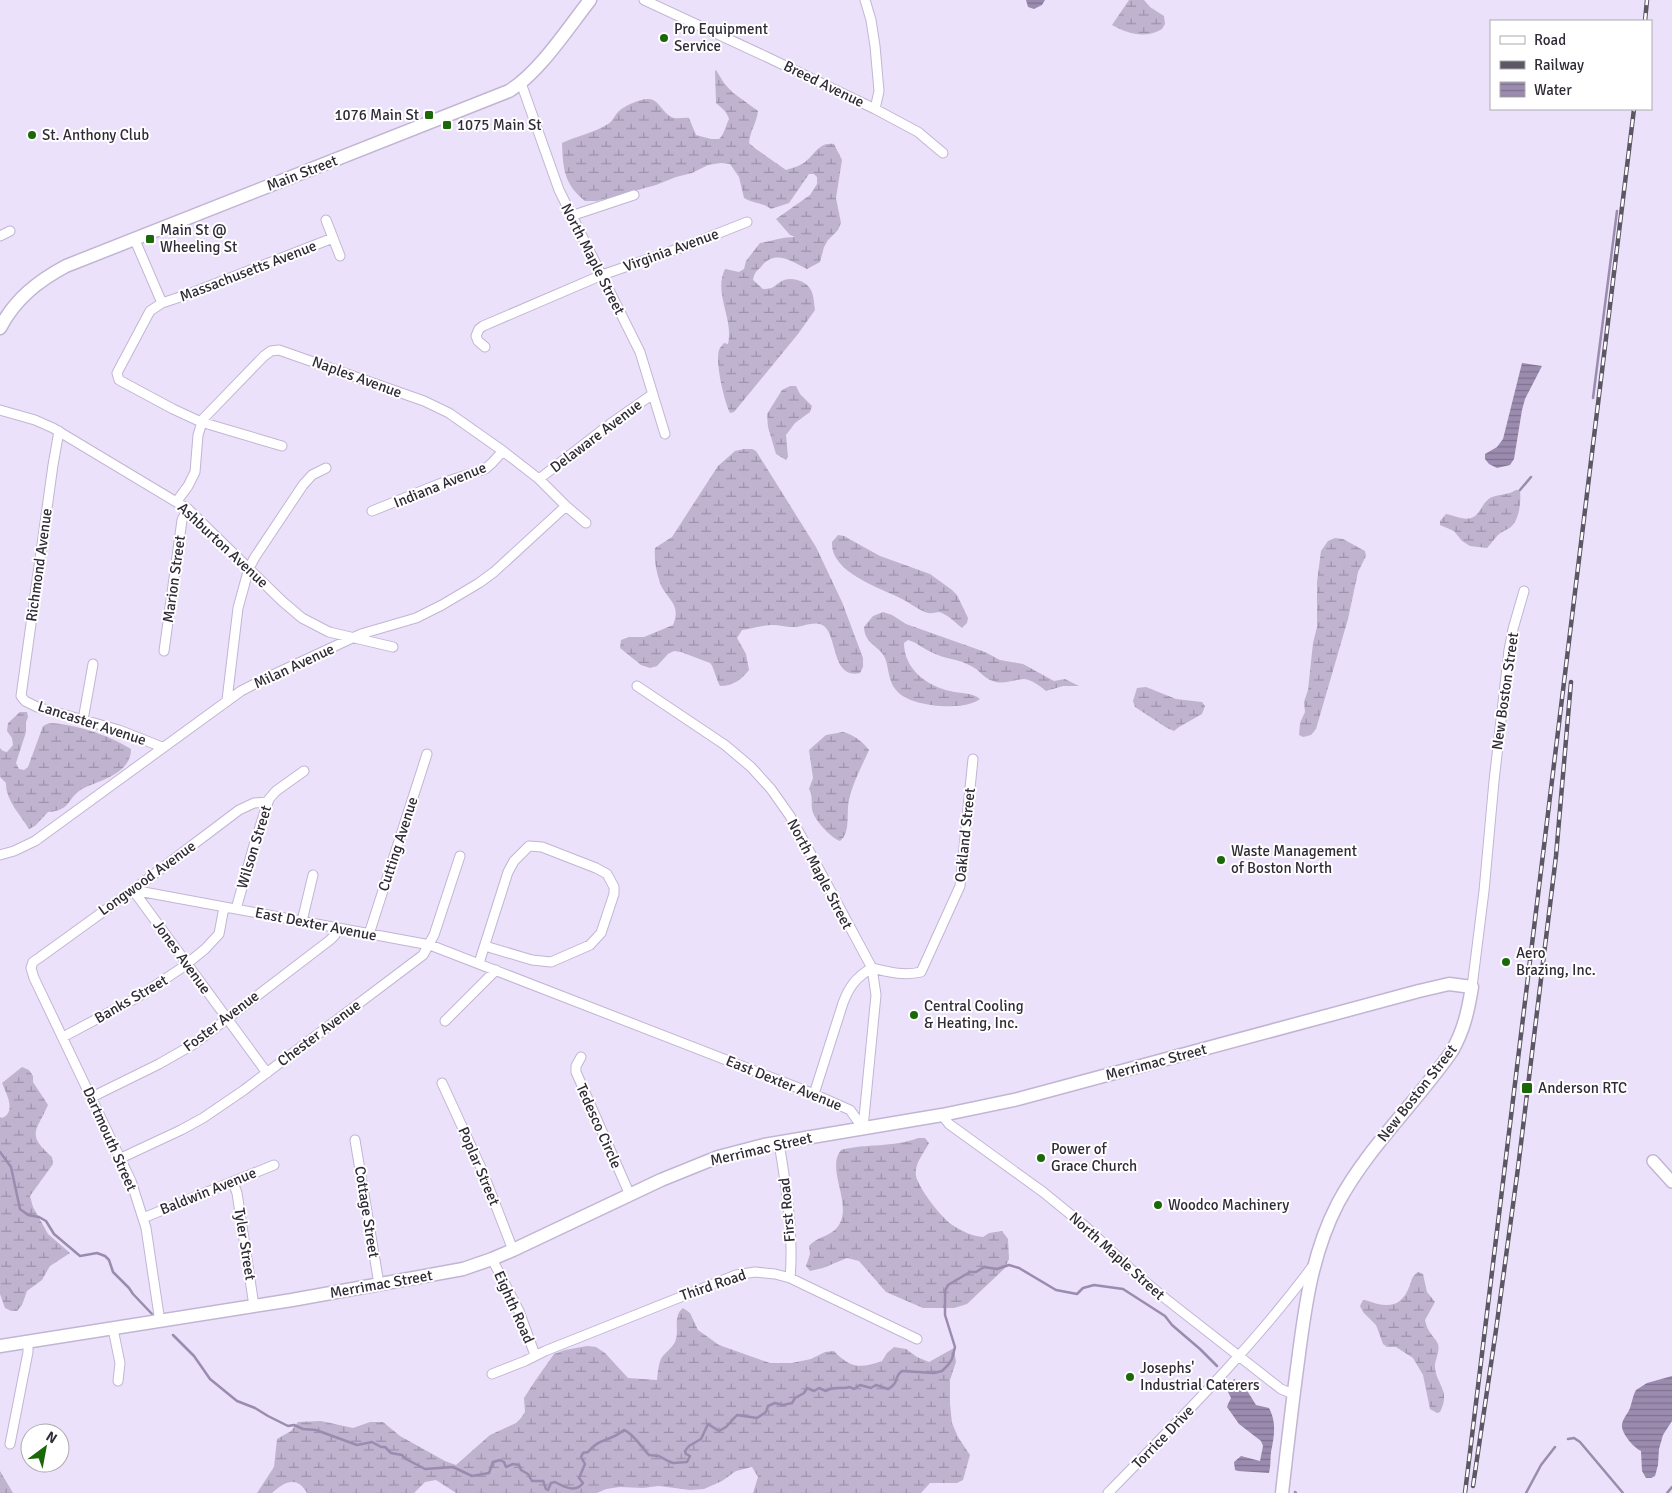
<svg xmlns="http://www.w3.org/2000/svg" width="1672" height="1493" viewBox="0 0 1672 1493" font-family="Signika,sans-serif">
	<style>
		.wetland { fill: url(#wetland-marsh) }
		.water { fill: url(#water-rules) }
		.lines { fill: none; stroke-linecap: round; stroke-linejoin: round }
		.stream { stroke: #9b8baf; stroke-width: 2.5 }
		.minor-casing { stroke: #c2b5d4; stroke-width: 11 }
		.tertiary-casing { stroke: #c2b5d4; stroke-width: 14 }
		.secondary-casing { stroke: #c2b5d4; stroke-width: 15 }
		.minor { stroke: #fff; stroke-width: 9 }
		.tertiary { stroke: #fff; stroke-width: 11 }
		.secondary { stroke: #fff; stroke-width: 12 }
		.rail-casing { stroke: #5c5665; stroke-width: 4.5 }
		.rail { stroke: #fff; stroke-width: 2.5; stroke-dasharray: 8; stroke-linecap: butt }
		.poi-dot { fill: #1a6808; stroke: #fff; stroke-width: 2 }
		.labels { text-anchor: middle; dominant-baseline: central; stroke-width: 4; stroke-linejoin: round; paint-order: stroke }
		.poi-label { font-size: 15px; fill: #302b37; stroke: #fff; text-anchor: start }
		.street-label { font-size: 15px; fill: #302b37; stroke: #fff }
	</style>
	<defs>
		<pattern id="wetland-marsh" width="20" height="14" patternUnits="userSpaceOnUse" patternTransform="scale(1.25)"><rect width="20" height="14" fill="#bfb3d0"/><path d="M1 5h8M5 5V1M11 12h8M15 12V8" fill="none" stroke="#9c92aa"/></pattern>
		<pattern id="water-rules" width="6" height="5" patternUnits="userSpaceOnUse" patternTransform="scale(1.25)"><rect width="6" height="5" fill="#9b8baf"/><path d="M0 2.5h6" fill="none" stroke="#7f728f"/></pattern>
	</defs>
	<rect width="100%" height="100%" fill="#ece1fb"/>
	<path class="wetland" d="M1129,0h15l6,7 14,9 1,8 -3,5c-16,10 -34,5 -50,-4z
		M716,70l8,13 8,9 26,19c-1,11 -8,20 -9,32l7,6 30,21c5,-2 11,-3 16,-6 12,-7 16,-23 32,-20l8,16 -6,38 5,25 -3,7 -10,10 -4,7 -4,15 -13,7c-17,-8 -32,-20 -46,-2 -5,4 -7,7 -8,13l10,9c13,0 10,-4 21,-9 9,-3 22,1 27,10 3,6 3,14 4,20l-17,24 -64,78 -4,1c-6,-12 -15,-51 -11,-63 1,-2 3,-5 5,-7l4,1c6,-26 -15,-50 -3,-75l14,3 5,-3 2,-8 14,-18c12,-2 22,-6 35,-6l-5,-2 -14,-16 34,-24 7,-11v-7l-3,-3h-5l-20,29 -18,6c-10,-7 -16,-5 -27,-11l-5,-21 -9,-13 -9,-1 -13,2 -16,8 -16,4 -20,8 -59,16h-12c-21,-17 -22,-32 -23,-58 15,-7 32,-10 46,-19 5,-3 6,-8 10,-12 6,-6 27,-16 35,-12 8,4 12,16 21,18 5,1 10,-1 15,0l7,17 15,4h8c5,-4 7,-14 10,-20 -2,-7 -7,-11 -13,-16l-1,-32z
		M790,386h6l4,8 12,12 -2,6 -15,11 -9,12 2,22 -2,3 -10,-6 -8,-27 -1,-13 15,-24z
		M744,449h8l4,2 60,96 26,55 21,56v9l-3,6c-27,6 -23,-32 -34,-45 -9,-10 -23,0 -34,-1 -6,0 -13,-2 -19,-2 -11,0 -21,4 -31,5l-5,8 9,16 3,16c-8,10 -16,16 -29,16 -4,-7 -6,-19 -10,-23l-29,-11 -7,-1 -6,3 -11,12 -7,2 -9,-3 -21,-17 1,-8 8,-3h15l29,-12c9,-21 -6,-25 -13,-42 -4,-12 -6,-23 -5,-35l17,-11 46,-71 17,-15z
		M1516,490h4c1,11 0,27 -8,36 -4,4 -10,5 -14,9 -4,4 -7,9 -11,13l-17,-2 -8,-5 -8,-10 -14,-6v-4l6,-7c11,2 23,10 32,-1 4,-5 6,-11 12,-15 7,-4 16,-2 26,-8z
		M838,535l6,1 36,20 50,18 22,16 5,5 11,23 -1,5 -5,5c-6,-5 -15,-14 -23,-16 -3,0 -7,2 -11,1 -10,-3 -19,-11 -28,-15 -22,-11 -70,-26 -68,-56z
		M1335,538l8,1 22,12 1,5 -8,16 -10,47 -32,110 -5,6 -8,2 -4,-2 1,-12 5,-11 -1,-10 4,-12 5,-47 4,-16v-45l4,-31 7,-10z
		M883,612l9,3 14,9 79,28 15,8 23,4 31,17 11,-2 14,7h-16l-17,5c-6,-5 -15,-12 -23,-12 -11,1 -20,6 -30,2 -10,-3 -13,-11 -22,-15 -12,-7 -27,-7 -40,-14 -9,-4 -13,-9 -23,-12l-4,3c0,26 23,43 46,48 11,3 22,1 30,8 -3,2 -7,4 -11,5 -18,5 -61,2 -73,-14 -8,-9 -7,-22 -11,-32 -3,-8 -14,-13 -18,-20 -2,-3 -3,-8 -3,-11l9,-11z
		M1146,687l30,12 26,3 3,4 -3,8 -23,13 -5,4 -7,-3 -32,-21 -2,-6 4,-13z
		M20,712h7l1,5 -2,5v10l-10,31 3,6 5,1 4,-3 15,-41 6,-3c26,1 60,12 82,26 0,25 -31,31 -49,40 -15,9 -11,22 -34,23l-13,14 -6,3c-9,-15 -23,-28 -23,-46l-6,-6v-29l3,3 4,1 6,-7 -1,-7 -5,-7 1,-8z
		M843,732c11,3 19,9 26,18 -7,16 -16,32 -20,50 -3,13 2,33 -9,41 -9,-3 -27,-22 -28,-32 -1,-8 1,-13 -3,-20l4,-11 -4,-28 17,-15z
		M22,1067l7,3 4,6v6l15,23c-12,27 -22,29 4,52l1,7 -23,32 3,11 15,27 22,19 -20,13 -8,14 -15,11 -5,14 -5,6h-6l-6,-3 -5,-14v-177l2,1c15,-6 4,-25 0,-35z
		M918,1138h7l4,5c-5,10 -15,21 -13,33 3,13 26,43 38,50 9,6 19,10 29,11l6,-4 13,-2 6,8 1,20 -4,9 -38,36 -13,4h-31l-37,-16 -27,-31 -12,-3 -24,10 -13,3 -4,-5 4,-12 -1,-8c10,-11 24,-9 31,-23 11,-21 -14,-55 1,-73 25,-7 52,-2 77,-12z
		M1418,1272l5,2 4,18 8,10 -10,18c1,4 2,8 4,11 2,4 7,8 9,13 2,7 -2,14 -3,20 -1,20 17,25 5,48l-3,1 -7,-4 -7,-34 -10,-17 -17,-11h-9l-4,-3 -7,-19 -13,-13 -3,-6 3,-6h2c22,8 36,9 45,-15 2,-6 2,-9 8,-13z
		M683,1308l7,5 8,17 21,15 51,18h22l19,-4 14,-7 9,-1c16,17 26,18 48,10l5,-8 7,-6 12,2 11,8 12,5 25,-14 2,14 -6,18v24l2,19 6,14 12,18 -7,25 -6,3h-27l-9,10h-168l5,-16 -6,-10 -16,4 -14,10 -18,8 -14,1 -31,-4 -16,2 -23,-1 -14,2 -9,4h-141l-20,-13 -11,2 -11,11h-107c-10,-18 -23,-11 -35,0h-15l17,-26 3,-28 14,-8 7,-9 23,-1 32,7 17,-6h13l17,14 45,25 11,4 34,-30 26,-12 5,-5 4,-6 -1,-14 11,-17 19,-27 11,-4 22,-4 9,1 9,6 23,25 29,2c1,-7 1,-16 5,-23 4,-5 10,-9 13,-15 5,-11 -3,-25 8,-34z
		M0,1471l13,22h-13z"/>
	<path class="water" d="M1026,0h19l-3,5 -8,4 -6,-2z
		M1522,363l20,3 -17,33 -3,11 -8,49 -4,6 -13,3 -8,-4 -4,-5v-5l12,-7 6,-8z
		M1672,1376v45l-9,14 -4,14 -1,16 -3,11 -4,2h-5l-4,-7 -1,-20c-7,-3 -18,-16 -19,-24 -1,-7 6,-13 8,-19 2,-6 3,-13 6,-18l11,-7z
		M1234,1379l9,5 13,21 13,3c8,15 5,29 2,44 -1,7 0,14 -2,21l-31,-2 -3,-1 -1,-8 7,-6 19,5 3,-15 -2,-5 -22,-17 -12,-17 1,-3 3,-6 -4,-8z"/>
	<g class="lines">
		<path class="stream" d="M1593,398l24,-187
			M1520,490l11,-13
			M0,1152l11,15 9,42 8,6 11,2 7,4 8,13 26,22 17,-3 8,3 4,4 4,12 16,16 4,6 19,20
			M173,1335l21,21 16,23 27,22 18,7 13,8 20,10 6,-1 9,4 13,1 41,15 15,-3 9,5h4l6,6 11,2 4,4 19,10 28,-2 19,9 17,-3 4,-11 7,-2 4,2 2,5 7,-3 6,1 2,5 7,4 4,7h11l3,8 2,1 3,-7 4,-1c9,5 21,11 28,1l-4,-5 6,-14 -4,-7 2,-4 5,-1c12,-15 22,-10 36,-22 9,3 18,18 25,25l10,1 9,5 5,2 14,-1 3,-6 -4,-2 -1,-3 4,-5 12,-7 7,-15 11,7 7,-4 11,-12 20,3 9,-6 2,-6 7,-3 8,2 9,-2 3,-5 9,-5 3,-5 7,3 5,-3 7,3c9,-6 15,-1 24,-4l4,2 6,-4 11,3 5,-3 12,4c11,-5 6,-13 14,-18l32,2 8,-2 6,-6 4,-6 3,-12 -10,-32v-24l3,-6 22,-13h6l8,-5 13,2 12,-4 10,3 37,22 21,4 6,-6 11,-3 29,4 42,27 7,9 28,24 17,17
			M1568,1439l6,-1 6,4 43,51
			M1295,1492l1,1
			M1526,1493l15,-28 14,-18
			M1667,1493l5,-6"/>
		<defs>
			<path id="minor" d="M644,0l125,58 106,51 43,23 25,21
				M865,0l6,20 4,26 4,45 -4,18
				M521,83l38,107 81,162 25,82
				M571,216l63,-21
				M0,236l10,-5
				M134,238l28,65 -12,8 -33,62 2,7 54,29 28,13 81,24
				M333,238l7,18
				M162,303l27,-9 144,-56 -7,-18
				M485,347l-7,-6 -2,-5 3,-7 4,-3 119,-51 84,-29 61,-24
				M0,410l35,10 18,8 135,81 94,92 20,17 27,14 64,15
				M59,431l-6,34 -32,231 4,5 12,6 82,23 43,17
				M539,479l71,-55 43,-30
				M177,501l11,-15 7,-14 3,-37 5,-16 61,-63 7,-5 8,-1 145,51 25,12 54,38 36,28 27,27 20,17
				M372,511l67,-27 46,-15 7,-6 11,-12
				M164,651l18,-131 6,-11
				M637,686l88,59 26,22 20,22 19,27 18,33 64,119 4,27 -13,133
				M227,700l11,-92 11,-40 6,-11 48,-72 9,-10 14,-7
				M83,720l10,-56
				M0,855l14,-4 21,-10 206,-150 25,-13 95,-44 55,-16 26,-13 37,-22 15,-11 72,-66
				M133,890l297,55 384,149 36,16 13,18
				M133,890l134,183
				M236,909l18,-64 15,-46 7,-8 28,-20
				M302,921l11,-46
				M369,934l58,-180
				M479,963l29,-91 6,-11 15,-15 13,1 54,21 11,6 7,13v7l-13,39 -11,12 -39,17 -19,-2 -47,-14
				M1472,987l12,-96 10,-110 15,-131 4,-21 11,-38
				M445,1021l51,-51
				M63,1037l75,-40 45,-30 22,-18 14,-15 5,-27
				M581,1057l-5,9v6l54,123
				M442,1083l40,87 31,80
				M814,1094l29,-91c6,-16 13,-26 29,-35 17,4 31,8 49,4l39,-86 13,-127
				M92,1097l67,-33 35,-20 136,-104 5,-5 3,-7
				M942,1115l7,9 94,68 43,35 51,48 29,24 115,90 12,5
				M355,1140l24,144
				M779,1143c7,42 15,93 11,135
				M121,1158l60,-28 22,-12 41,-28 179,-135 11,-20 26,-79
				M233,1182l4,11 17,113
				M143,1218l131,-53
				M492,1259l27,52 16,44
				M160,1322l-14,-94 -15,-47 -97,-203 -3,-10 2,-6 6,-4 94,-68 106,-80 15,-7 14,-1
				M113,1329l7,34 -2,18
				M492,1374l33,-13 20,-10 191,-76 19,-3 20,2 15,4 127,61
				M10,1444l18,-92v-10
				M1108,1493c71,-73 143,-144 204,-226"/>
			<path id="tertiary" d="M1653,1161l19,21"/>
			<path id="secondary" d="M0,328c15,-29 38,-47 66,-62l443,-175c30,-18 59,-63 81,-91
				M0,1346l292,-46 171,-31 29,-10 21,-9 148,-70 57,-23 46,-12 178,-30 76,-16 401,-108 30,-7 23,3c-4,24 -8,43 -20,64 -36,52 -84,96 -114,152 -26,50 -33,103 -40,158 -6,44 -11,88 -16,132"/>
		</defs>
		<use href="#minor" class="minor-casing"/>
		<use href="#tertiary" class="tertiary-casing"/>
		<use href="#secondary" class="secondary-casing"/>
		<use href="#minor" class="minor"/>
		<use href="#tertiary" class="tertiary"/>
		<use href="#secondary" class="secondary"/>
		<defs>
			<path id="rail" d="M1645,21l2,-21
				M1473,1486l23,-156 22,-162 38,-312 15,-174
				M1465,1493l169,-1384"/>
		</defs>
		<use href="#rail" class="rail-casing"/>
		<use href="#rail" class="rail"/>
	</g>
	<g class="poi-dot">
		<circle cx="664" cy="38" r="5"/>
		<rect x="424" y="110" width="10" height="10" rx="2.5"/>
		<rect x="442" y="120" width="10" height="10" rx="2.5"/>
		<circle cx="32" cy="135" r="5"/>
		<rect x="145" y="234" width="10" height="10" rx="2.5"/>
		<circle cx="1221" cy="860" r="5"/>
		<circle cx="1506" cy="962" r="5"/>
		<circle cx="914" cy="1015" r="5"/>
		<rect x="1521" y="1082" width="12" height="12" rx="2.5"/>
		<circle cx="1041" cy="1158" r="5"/>
		<circle cx="1158" cy="1205" r="5"/>
		<circle cx="1130" cy="1377" r="5"/>
	</g>
	<g class="labels">
		<g class="poi-label">
			<text x="674" y="29">Pro Equipment<tspan x="674" dy="17">Service</tspan></text>
			<text x="419" y="115" text-anchor="end">1076 Main St</text>
			<text x="457" y="125">1075 Main St</text>
			<text x="42" y="135">St. Anthony Club</text>
			<text x="160" y="230">Main St @<tspan x="160" dy="17">Wheeling St</tspan></text>
			<text x="1231" y="851">Waste Management<tspan x="1231" dy="17">of Boston North</tspan></text>
			<text x="1516" y="953">Aero<tspan x="1516" dy="17">Brazing, Inc.</tspan></text>
			<text x="924" y="1006">Central Cooling<tspan x="924" dy="17">&amp; Heating, Inc.</tspan></text>
			<text x="1538" y="1088">Anderson RTC</text>
			<text x="1051" y="1149">Power of<tspan x="1051" dy="17">Grace Church</tspan></text>
			<text x="1168" y="1205">Woodco Machinery</text>
			<text x="1140" y="1368">Josephs'<tspan x="1140" dy="17">Industrial Caterers</tspan></text>
		</g>
		<g class="street-label">
			<text transform="translate(824 84) rotate(26)">Breed Avenue</text>
			<text transform="translate(302 173) rotate(-21)">Main Street</text>
			<text transform="translate(671 250) rotate(-20)">Virginia Avenue</text>
			<text transform="translate(593 259) rotate(63)">North Maple Street</text>
			<text transform="translate(248 271) rotate(-21)">Massachusetts Avenue</text>
			<text transform="translate(357 377) rotate(20)">Naples Avenue</text>
			<text transform="translate(596 436) rotate(-37)">Delaware Avenue</text>
			<text transform="translate(440 485) rotate(-22)">Indiana Avenue</text>
			<text transform="translate(223 545) rotate(43)">Ashburton Avenue</text>
			<text transform="translate(39 565) rotate(-82)">Richmond Avenue</text>
			<text transform="translate(174 579) rotate(-82)">Marion Street</text>
			<text transform="translate(294 666) rotate(-25)">Milan Avenue</text>
			<text transform="translate(1505 691) rotate(-82)">New Boston Street</text>
			<text transform="translate(92 723) rotate(18)">Lancaster Avenue</text>
			<text transform="translate(965 835) rotate(-84)">Oakland Street</text>
			<text transform="translate(398 844) rotate(-72)">Cutting Avenue</text>
			<text transform="translate(254 847) rotate(-73)">Wilson Street</text>
			<text transform="translate(820 874) rotate(62)">North Maple Street</text>
			<text transform="translate(147 878) rotate(-36)">Longwood Avenue</text>
			<text transform="translate(316 924) rotate(11)">East Dexter Avenue</text>
			<text transform="translate(182 957) rotate(54)">Jones Avenue</text>
			<text transform="translate(131 999) rotate(-30)">Banks Street</text>
			<text transform="translate(221 1021) rotate(-37)">Foster Avenue</text>
			<text transform="translate(319 1033) rotate(-37)">Chester Avenue</text>
			<text transform="translate(1156 1062) rotate(-15)">Merrimac Street</text>
			<text transform="translate(784 1083) rotate(22)">East Dexter Avenue</text>
			<text transform="translate(1417 1093) rotate(-52)">New Boston Street</text>
			<text transform="translate(599 1126) rotate(66)">Tedesco Circle</text>
			<text transform="translate(110 1139) rotate(66)">Dartmouth Street</text>
			<text transform="translate(761 1149) rotate(-13)">Merrimac Street</text>
			<text transform="translate(479 1166) rotate(67)">Poplar Street</text>
			<text transform="translate(208 1191) rotate(-22)">Baldwin Avenue</text>
			<text transform="translate(787 1210) rotate(-95)">First Road</text>
			<text transform="translate(367 1212) rotate(81)">Cottage Street</text>
			<text transform="translate(245 1244) rotate(81)">Tyler Street</text>
			<text transform="translate(1117 1256) rotate(42)">North Maple Street</text>
			<text transform="translate(381 1284) rotate(-10)">Merrimac Street</text>
			<text transform="translate(713 1285) rotate(-19)">Third Road</text>
			<text transform="translate(514 1307) rotate(66)">Eighth Road</text>
			<text transform="translate(1163 1437) rotate(-46)">Torrice Drive</text>
		</g>
	</g>
	<rect x="1490" y="20" width="162" height="90" fill="#ffffff" stroke="#acaaaf"/>
	<rect x="1500" y="36" width="25" height="8" fill="#ffffff" stroke="#acaaaf"/>
	<text x="1534" y="45" font-size="15" fill="#302b37">Road</text>
	<rect x="1500" y="61" width="25" height="8" fill="#5c5665" stroke="#acaaaf"/>
	<text x="1534" y="70" font-size="15" fill="#302b37">Railway</text>
	<rect x="1500" y="82" width="25" height="15" fill="url(#water-rules)" stroke="#acaaaf"/>
	<text x="1534" y="95" font-size="15" fill="#302b37">Water</text>
	<g transform="translate(45 1448) rotate(32)"><circle r="24" fill="#ffffff" stroke="#acaaaf"/>
	<path d="M0-4L9 19L0 12L-9 19Z" fill="#1a6808"/>
	<text y="-8" font-size="14" font-weight="bold" text-anchor="middle" fill="#302b37">N</text>
	</g>
</svg>
